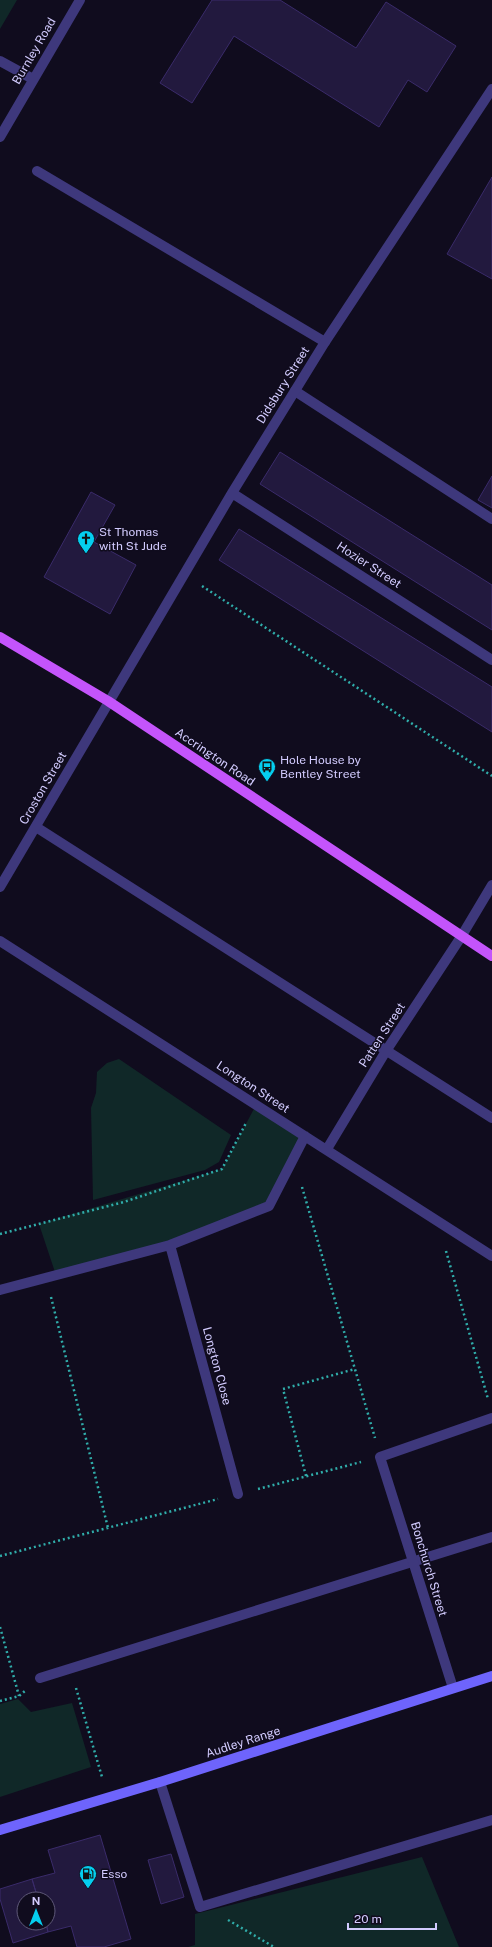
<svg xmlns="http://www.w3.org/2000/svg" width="492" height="1947" viewBox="0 0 492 1947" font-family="'Public Sans',sans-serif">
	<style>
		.green { fill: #102828 }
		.building { fill: #22193e; stroke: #3a2b6a }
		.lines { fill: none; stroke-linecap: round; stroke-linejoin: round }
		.path { stroke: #30adaa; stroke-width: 2.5; stroke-dasharray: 2 3; stroke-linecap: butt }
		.lane { stroke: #3e387c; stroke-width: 10 }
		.street { stroke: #3e387c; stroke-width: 10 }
		.secondary { stroke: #6e64fc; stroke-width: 10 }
		.primary { stroke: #c454fb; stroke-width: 10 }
		.labels { text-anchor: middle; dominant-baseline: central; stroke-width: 3; stroke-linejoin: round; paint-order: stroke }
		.street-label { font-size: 12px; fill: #d2cbfe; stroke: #100c1e }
		.poi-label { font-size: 12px; fill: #d2cbfe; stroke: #100c1e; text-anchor: start }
	</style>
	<rect width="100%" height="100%" fill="#100c1e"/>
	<path class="green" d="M0,0h17l-17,29z
		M119,1059l112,76 -12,27 -14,8 -112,30 -2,-92 5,-15 1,-21 10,-9z
		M256,1105l49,31 -36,70 -99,39 -114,30 -17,-51 183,-55z
		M18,1699l13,13 41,-9 19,64 -91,30v-93z
		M422,1857l37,90h-271l7,-2v-31z"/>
	<path class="building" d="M212,0h68l76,48 30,-46 70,44 -29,46 -19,-12 -29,47 -145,-91 -42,67 -32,-20z
		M492,177v102l-45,-25z
		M280,452l212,133v45l-232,-146z
		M492,476v32l-14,-8z
		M91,492l24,13 -21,37 42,23 -26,49 -66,-37z
		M239,529l253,158v45l-273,-172z
		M100,1835l31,104 -27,8h-27l-6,-21 -23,6 -2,-9h2v-24h-10l-6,-20 23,-6 -7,-23z
		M171,1854l13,43 -23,7 -13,-44z
		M32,1879l6,20h-14v24h22l2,9 -35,11 -13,-44v-10z"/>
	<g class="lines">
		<path class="path" d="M202,586l290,190
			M302,1187l73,251
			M0,1234l124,-32 98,-33 24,-46
			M446,1251l42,148
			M51,1297l57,231
			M306,1476l-23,-87 72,-20
			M258,1489l103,-27
			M0,1556l218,-57
			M0,1627l19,69
			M76,1688l26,89
			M0,1701l19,-5 6,-5
			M228,1920l46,27"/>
		<path class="lane" d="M37,171l288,171
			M295,391l197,128
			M36,827l456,291
			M40,1678l452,-141
			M160,1782l40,125 292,-87"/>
		<path class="street" d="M0,61l33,18
			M0,137l80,-137
			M232,493l260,167
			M0,887l232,-394 93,-151 167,-253
			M0,941l492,315
			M327,1149l59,-98 75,-114 31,-52
			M170,1245l68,249
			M0,1290l170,-45 99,-39 36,-70
			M453,1688l-73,-231 112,-39"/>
		<path class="secondary" d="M0,1830l160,-48 332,-106"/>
		<path class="primary" d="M0,637l108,64 384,255"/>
	</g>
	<defs>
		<symbol id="church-pin" viewBox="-11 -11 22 30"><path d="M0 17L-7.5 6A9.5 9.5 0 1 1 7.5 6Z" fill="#05ceef" stroke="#100c1e"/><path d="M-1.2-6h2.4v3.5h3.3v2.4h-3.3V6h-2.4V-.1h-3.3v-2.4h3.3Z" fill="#111"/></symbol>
		<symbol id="bus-pin" viewBox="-11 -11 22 30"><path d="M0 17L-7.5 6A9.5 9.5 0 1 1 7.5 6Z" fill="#05ceef" stroke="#100c1e"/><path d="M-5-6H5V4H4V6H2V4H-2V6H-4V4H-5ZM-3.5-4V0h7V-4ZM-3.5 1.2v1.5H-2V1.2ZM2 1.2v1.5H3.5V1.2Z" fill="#111"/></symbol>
		<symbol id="fuel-pin" viewBox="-11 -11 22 30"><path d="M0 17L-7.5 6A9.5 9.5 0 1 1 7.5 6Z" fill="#05ceef" stroke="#100c1e"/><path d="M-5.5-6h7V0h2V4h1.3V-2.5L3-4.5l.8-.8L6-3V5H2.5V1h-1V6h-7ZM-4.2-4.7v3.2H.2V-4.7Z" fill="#111"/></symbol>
	</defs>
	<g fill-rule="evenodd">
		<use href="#church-pin" x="76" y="529" width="20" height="27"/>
		<use href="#bus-pin" x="257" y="757" width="20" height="27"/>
		<use href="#fuel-pin" x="78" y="1864" width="20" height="27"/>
	</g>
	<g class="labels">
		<g class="street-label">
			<text transform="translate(34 51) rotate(-60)">Burnley Road</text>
			<text transform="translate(283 385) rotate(-58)">Didsbury Street</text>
			<text transform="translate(369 565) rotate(33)">Hozier Street</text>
			<text transform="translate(215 757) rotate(34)">Accrington Road</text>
			<text transform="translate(43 788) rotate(-60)">Croston Street</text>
			<text transform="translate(382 1035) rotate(-57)">Patten Street</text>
			<text transform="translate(253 1087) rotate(33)">Longton Street</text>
			<text transform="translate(217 1366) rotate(75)">Longton Close</text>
			<text transform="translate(429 1569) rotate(73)">Bonchurch Street</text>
			<text transform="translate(243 1742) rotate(-18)">Audley Range</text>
		</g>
		<g class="poi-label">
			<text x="99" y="532">St Thomas<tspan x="99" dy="14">with St Jude</tspan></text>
			<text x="280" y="760">Hole House by<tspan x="280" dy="14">Bentley Street</tspan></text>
			<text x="101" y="1874">Esso</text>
		</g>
	</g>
	<g transform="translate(36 1911)"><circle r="19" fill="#100c1e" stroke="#5e5878"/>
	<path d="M0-3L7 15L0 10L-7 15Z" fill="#05ceef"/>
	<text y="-6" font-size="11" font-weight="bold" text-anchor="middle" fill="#d2cbfe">N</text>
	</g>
	<path d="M348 1923v6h88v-6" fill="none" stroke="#d2cbfe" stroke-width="2"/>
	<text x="354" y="1923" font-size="12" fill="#d2cbfe" stroke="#100c1e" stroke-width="3" paint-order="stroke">20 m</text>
</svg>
